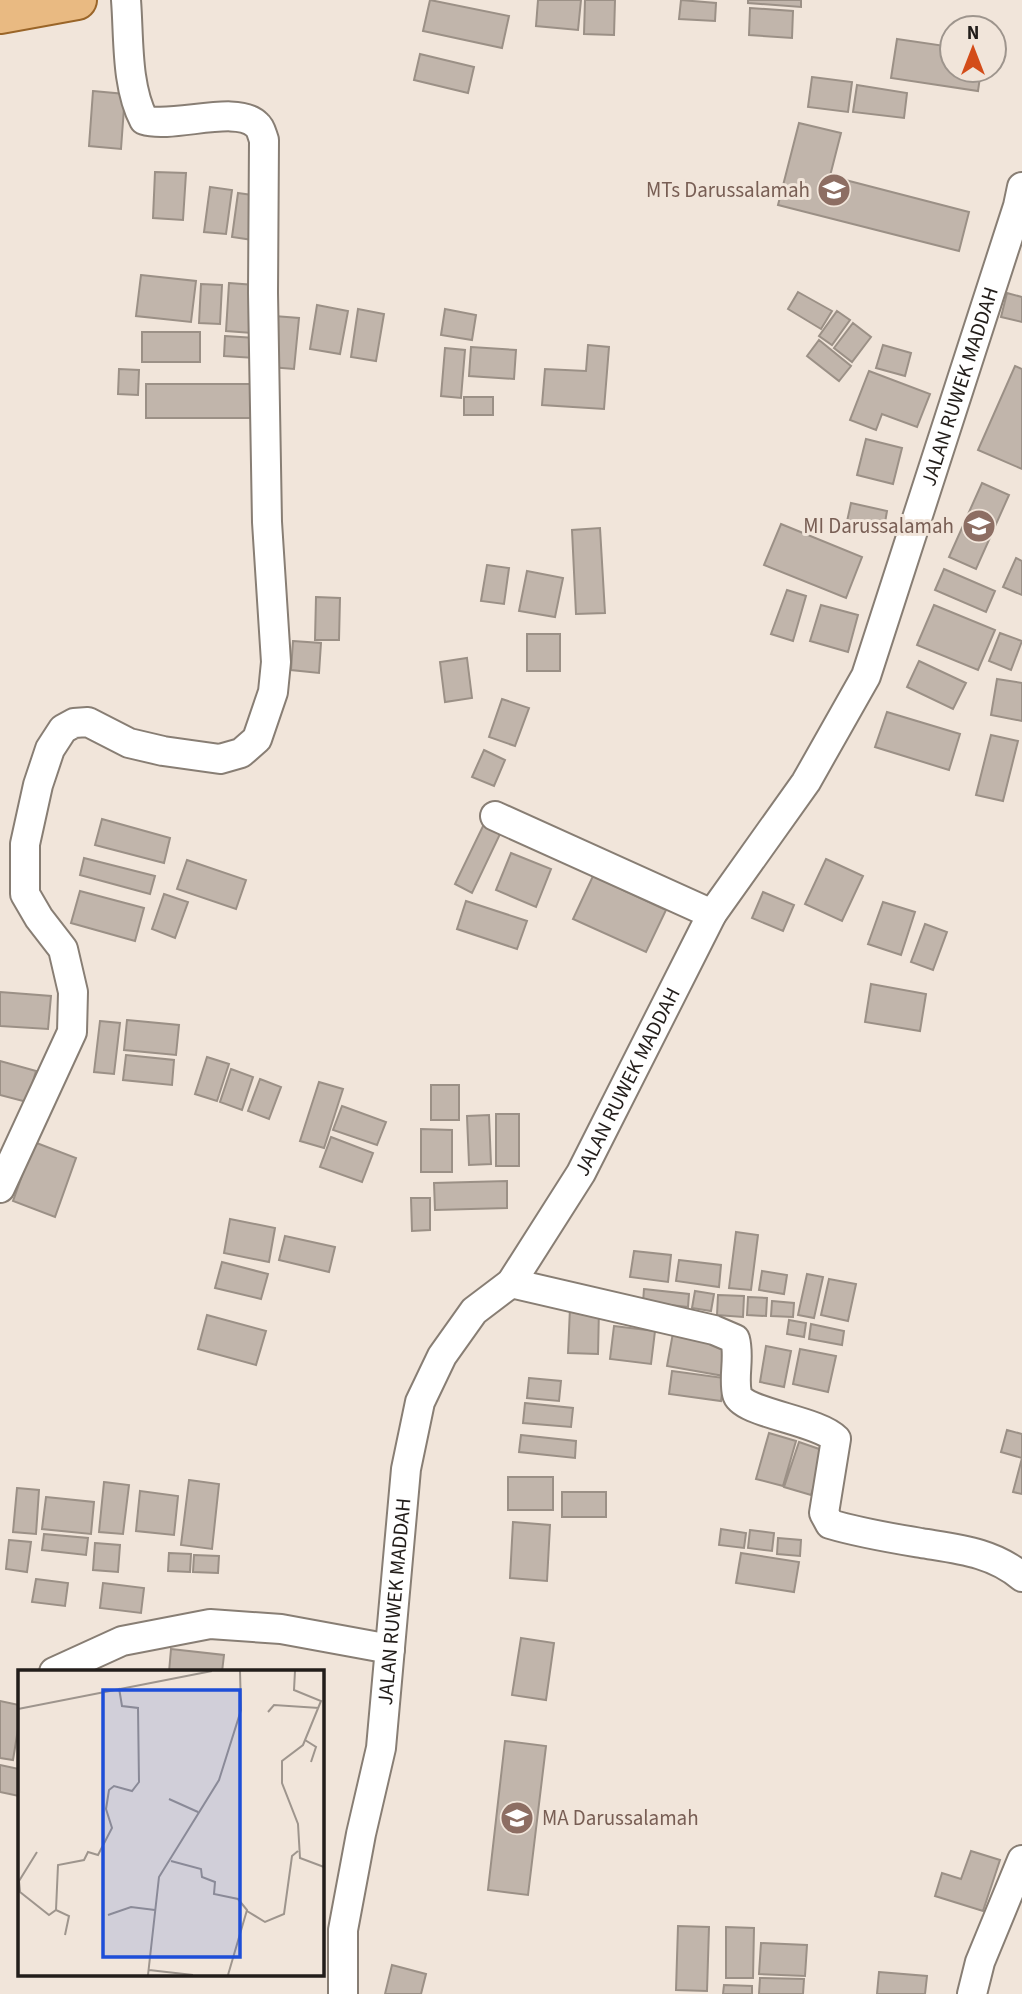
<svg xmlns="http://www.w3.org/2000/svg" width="1022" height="1994" viewBox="0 0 1022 1994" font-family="'Source Sans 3',sans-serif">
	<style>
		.building { fill: #c1b5ab; stroke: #9b9086; stroke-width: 2 }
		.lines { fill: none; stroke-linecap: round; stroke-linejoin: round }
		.minor-casing { stroke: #887e74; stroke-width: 32 }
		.primary-casing { stroke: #9a6528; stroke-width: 42 }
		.minor { stroke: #fff; stroke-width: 28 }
		.primary { stroke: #e9ba82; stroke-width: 38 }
		.labels { text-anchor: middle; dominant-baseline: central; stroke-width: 6; stroke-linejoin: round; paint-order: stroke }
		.education-label { font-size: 21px; fill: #785e54; stroke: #f1e5da; text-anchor: end }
		.street-label { font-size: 21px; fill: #221d1a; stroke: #f1e5da }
		.inset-road { fill: none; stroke: #9e958d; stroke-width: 2 }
		.view { fill: #1d4ed8; fill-opacity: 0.15; stroke: #1d4ed8; stroke-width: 3.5 }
		.inset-edge { fill: none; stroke: #221d1a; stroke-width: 3.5 }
	</style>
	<rect width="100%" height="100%" fill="#f1e5da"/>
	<path class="building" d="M430,0l79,16 -7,32 -79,-17z
		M538,0h43l-3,30 -42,-4z
		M585,0h30l-1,35 -30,-1z
		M681,0l35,3 -1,18 -36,-2z
		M748,0h53v7l-53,-4z
		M750,8l43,3 -1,27 -43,-3z
		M897,39l55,8v23h29l-3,21 -87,-13z
		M420,54l54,13 -6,26 -54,-13z
		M812,77l40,5 -4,30 -40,-5z
		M857,85l50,8 -3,25 -51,-6z
		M93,91l32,3 -4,55 -32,-3z
		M799,123l42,10 -11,43 139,36 -10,39 -181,-46z
		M155,172l31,1 -3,47 -30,-2z
		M210,187l22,3 -6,44 -22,-2z
		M238,193l21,3 -6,44 -21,-3z
		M141,275l55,6 -5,41 -55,-6z
		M229,283l26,2 -3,48 -26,-2z
		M201,284l21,1 -2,39 -21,-1z
		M798,292l34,19 -11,18 -33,-20z
		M1007,293l15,4v25l-21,-5z
		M317,305l31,6 -8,43 -30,-5z
		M358,309l26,5 -8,47 -25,-4z
		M445,309l31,6 -4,25 -31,-5z
		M837,311l13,9 -18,25 -13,-9z
		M274,316l25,2 -5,51 -24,-2z
		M853,323l18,14 -19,25 -18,-14z
		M142,332h58v30h-58z
		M225,336l31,2 -1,20 -31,-2z
		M819,340l32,26 -12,15 -32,-25z
		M588,345l21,2 -5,62 -62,-4 3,-36 41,2z
		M883,345l28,8 -6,23 -29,-8z
		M471,347l45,3 -2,29 -45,-3z
		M445,348l20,2 -4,48 -20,-2z
		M1015,366l7,3v100l-44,-19z
		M119,369l20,1 -1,25 -20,-1z
		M869,371l61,23 -13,33 -35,-13 -6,16 -26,-10z
		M146,384h116v34h-116z
		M464,397h29v18h-29z
		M866,439l36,9 -9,36 -36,-9z
		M982,483l27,12 -33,74 -27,-12z
		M851,503l36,8 -4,23 -37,-8z
		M781,524l81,33 -16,41 -82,-33z
		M600,528l5,85 -29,1 -4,-84z
		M1016,558l6,3v34l-19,-8z
		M487,565l22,3 -5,36 -23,-3z
		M944,569l51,22 -9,21 -51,-22z
		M527,571l36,7 -8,39 -36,-6z
		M787,590l19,6 -13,45 -22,-7z
		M316,597l24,1 -1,42h-24z
		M821,605l37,10 -10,37 -38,-11z
		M934,605l61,25 -17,40 -61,-25z
		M1000,633l22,8 -11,29 -22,-9z
		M527,634h33v37h-33z
		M293,641l28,2 -2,30 -28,-3z
		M467,658l5,40 -27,4 -5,-40z
		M919,661l47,22 -13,26 -46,-22z
		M997,679l25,4v38l-31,-6z
		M502,699l27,9 -14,38 -26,-9z
		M887,712l73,22 -11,36 -74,-23z
		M991,735l27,6 -15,60 -27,-6z
		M484,750l21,10 -11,26 -22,-9z
		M102,819l68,19 -6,25 -69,-18z
		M484,824l17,8 -29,61 -17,-9z
		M511,853l40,16 -15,38 -40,-17z
		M84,858l71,18 -5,18 -70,-19z
		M826,859l37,17 -21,45 -37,-17z
		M187,860l59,20 -10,29 -59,-20z
		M593,876l73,34 -20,42 -73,-33z
		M80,891l64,17 -9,33 -64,-18z
		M763,892l31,13 -11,26 -31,-13z
		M164,894l24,8 -13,36 -23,-9z
		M466,901l61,20 -10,28 -60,-20z
		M883,902l32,10 -14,43 -33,-11z
		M925,924l22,8 -14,38 -22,-8z
		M871,984l55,10 -6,37 -55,-9z
		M0,992l51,4 -3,33 -48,-3z
		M127,1020l52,5 -3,30 -52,-5z
		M100,1021l20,2 -6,51 -20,-2z
		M126,1055l48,5 -2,25 -49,-5z
		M207,1057l22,7 -12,37 -22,-7z
		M0,1061l36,10 -9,31 -27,-7z
		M231,1069l22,8 -11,33 -22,-8z
		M260,1079l21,8 -12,32 -21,-8z
		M319,1082l24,7 -19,59 -24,-7z
		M431,1085h28v35h-28z
		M342,1106l44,16 -9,23 -44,-15z
		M496,1114h23v52h-23z
		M489,1115l2,49 -22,1 -2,-49z
		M421,1129l31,1v42h-31z
		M331,1137l42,16 -11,29 -42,-15z
		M34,1142l42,16 -21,59 -42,-16z
		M507,1181v27l-72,2 -1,-27z
		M411,1198h19v32l-18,1z
		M230,1219l45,9 -6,34 -45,-9z
		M736,1232l22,3 -7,55 -22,-2z
		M285,1236l50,11 -6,25 -50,-12z
		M634,1251l37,4 -3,27 -38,-5z
		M679,1260l42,5 -2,22 -43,-6z
		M222,1262l46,12 -7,25 -46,-11z
		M762,1271l25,4 -3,19 -25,-4z
		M807,1274l16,3 -9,41 -16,-3z
		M829,1279l27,5 -8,37 -27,-6z
		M644,1289l45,5 -1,13 -45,-5z
		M695,1291l19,3 -3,17 -19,-3z
		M718,1295l26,1 -1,21 -26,-2z
		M748,1297l19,1 -1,18 -19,-1z
		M772,1301l22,2 -1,14 -22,-1z
		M570,1308l29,1 -1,45 -30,-1z
		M207,1315l59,16 -10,34 -58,-16z
		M789,1320l17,3 -2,14 -17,-3z
		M811,1324l33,7 -2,14 -33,-6z
		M614,1326l41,5 -4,33 -41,-5z
		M673,1333l57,9 -6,34 -57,-10z
		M766,1346l25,5 -7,36 -24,-5z
		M800,1349l36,7 -8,36 -35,-8z
		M672,1371l52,7 -3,23 -52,-7z
		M529,1378l32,3 -2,20 -32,-3z
		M525,1403l48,5 -2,19 -48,-4z
		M1007,1430l15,4v60l-9,-2 9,-34 -21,-6z
		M769,1433l27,8 -13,45 -27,-7z
		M521,1435l55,6 -1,17 -56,-6z
		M799,1442l26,9 -14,44 -27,-8z
		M508,1477h45v33h-45z
		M189,1480l30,4 -7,65 -31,-4z
		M104,1482l25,3 -6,49 -24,-2z
		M17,1488l22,2 -3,44 -23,-2z
		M140,1491l38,5 -4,39 -38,-4z
		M562,1492h44v25h-44z
		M46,1497l48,5 -3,32 -49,-5z
		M513,1522l37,3 -3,56 -37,-3z
		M721,1529l25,4 -2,15 -25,-3z
		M750,1530l24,3 -2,18 -24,-3z
		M44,1534l44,4 -2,17 -44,-5z
		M778,1538l23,2 -1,16 -23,-2z
		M9,1540l22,2 -4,30 -21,-3z
		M95,1543l25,2 -2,27 -25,-2z
		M169,1553l22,1 -1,18 -22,-1z
		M741,1553l58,9 -5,30 -58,-9z
		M194,1555l25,1 -1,17 -25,-1z
		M36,1579l32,4 -3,23 -33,-4z
		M103,1583l41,5 -3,25 -41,-5z
		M521,1638l33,5 -8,57 -34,-5z
		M171,1649l53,6 -2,17h-53z
		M0,1701l19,4v18l-6,37 -13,-2z
		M505,1741l41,5 -18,149 -40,-5z
		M0,1765l19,4v27l-19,-4z
		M971,1851l29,9 -17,51 -48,-15 7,-23 19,6z
		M678,1926l31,1 -2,64 -31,-1z
		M726,1927l28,1 -1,50h-27z
		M761,1943l46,2 -2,31 -46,-2z
		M392,1965l34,9 -5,20h-36z
		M879,1972l48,4 -2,18h-48z
		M760,1978l44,1 -1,15h-44z
		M724,1985l28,1v8h-29z"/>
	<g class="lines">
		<defs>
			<g id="minor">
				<path d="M495,816l217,98"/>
				<path d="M0,1188l72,-156 1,-40 -10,-43 -24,-31 -14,-24v-50l13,-59 12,-36 13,-20 11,-6 14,-1 41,21 34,8 57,8 21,-6 16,-14 16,-47 3,-30 -9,-140 -4,-229 1,-153c-2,-5 -3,-12 -7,-15 -20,-21 -84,4 -113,-5 -18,-34 -15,-82 -18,-120"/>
				<path d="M511,1283l203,47 21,9c5,18 -2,37 2,55 4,19 81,26 99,45l-12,74 6,11c30,9 61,14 91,19 36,6 72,9 101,34"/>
				<path d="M54,1672l68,-31 88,-17 71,5 109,20"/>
				<path id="s1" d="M343,1994v-64l18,-96 20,-86 25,-279 14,-67 22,-46 32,-45 37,-28 70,-110 131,-259 94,-132 60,-106 152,-470 4,-19"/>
				<path d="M972,1994l8,-32 42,-102"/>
			</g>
			<path id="primary" d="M0,14l77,-14"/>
		</defs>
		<use href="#minor" class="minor-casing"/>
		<use href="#primary" class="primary-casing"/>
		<use href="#minor" class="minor"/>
		<use href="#primary" class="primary"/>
	</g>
	<defs>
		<symbol id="school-disc" viewBox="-11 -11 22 22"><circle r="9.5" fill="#8d6e63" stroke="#f1e5da"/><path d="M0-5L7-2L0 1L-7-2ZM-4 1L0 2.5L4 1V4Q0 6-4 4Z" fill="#fff"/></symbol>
	</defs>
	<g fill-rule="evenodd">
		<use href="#school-disc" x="815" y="171" width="38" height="38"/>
		<use href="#school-disc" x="960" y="507" width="38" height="38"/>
		<use href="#school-disc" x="498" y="1799" width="38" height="38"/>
	</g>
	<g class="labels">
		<g class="education-label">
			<text x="810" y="190">MTs Darussalamah</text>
			<text x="954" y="526">MI Darussalamah</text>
			<text x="542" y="1818" text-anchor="start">MA Darussalamah</text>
		</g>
		<g class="street-label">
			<text stroke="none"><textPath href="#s1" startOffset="1760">JALAN RUWEK MADDAH</textPath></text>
			<text stroke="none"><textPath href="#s1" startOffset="984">JALAN RUWEK MADDAH</textPath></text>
			<text stroke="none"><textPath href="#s1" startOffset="397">JALAN RUWEK MADDAH</textPath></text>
		</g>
	</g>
	<g transform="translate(18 1670)">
		<rect width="306" height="306" fill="#f1e5da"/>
		<path class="inset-road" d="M277,1l-1,19 27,11 -18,44 -21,16v22l16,41 2,34 24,9M0,39l194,-38M250,42l6,-7 45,3M287,70l11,7 -5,15M151,129l29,13M19,182l-18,29 1,11 29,23 7,-5 13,6 -4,19M153,191l30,8 1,8 13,5 -1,12 24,5 9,11 -19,65M38,240l2,-45 26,-5 4,-8 10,3 14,-27 -6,-19 3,-19 5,-4 18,5 7,-9 -1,-74 -16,-2 -3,-18M229,241l18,11 19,-8 8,-58 6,-5M90,245l23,-8 24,3M131,300l44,5M130,305l11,-98 60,-97 22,-70 -1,-39"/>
		<path class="view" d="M85,20h137v267h-137z"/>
		<rect width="306" height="306" class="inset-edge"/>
	</g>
	<g transform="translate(973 49)"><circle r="33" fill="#f1e5da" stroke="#9e958d" stroke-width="2"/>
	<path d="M0-5L12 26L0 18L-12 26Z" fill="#d34c19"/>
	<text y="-10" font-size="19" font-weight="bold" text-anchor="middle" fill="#221d1a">N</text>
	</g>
</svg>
